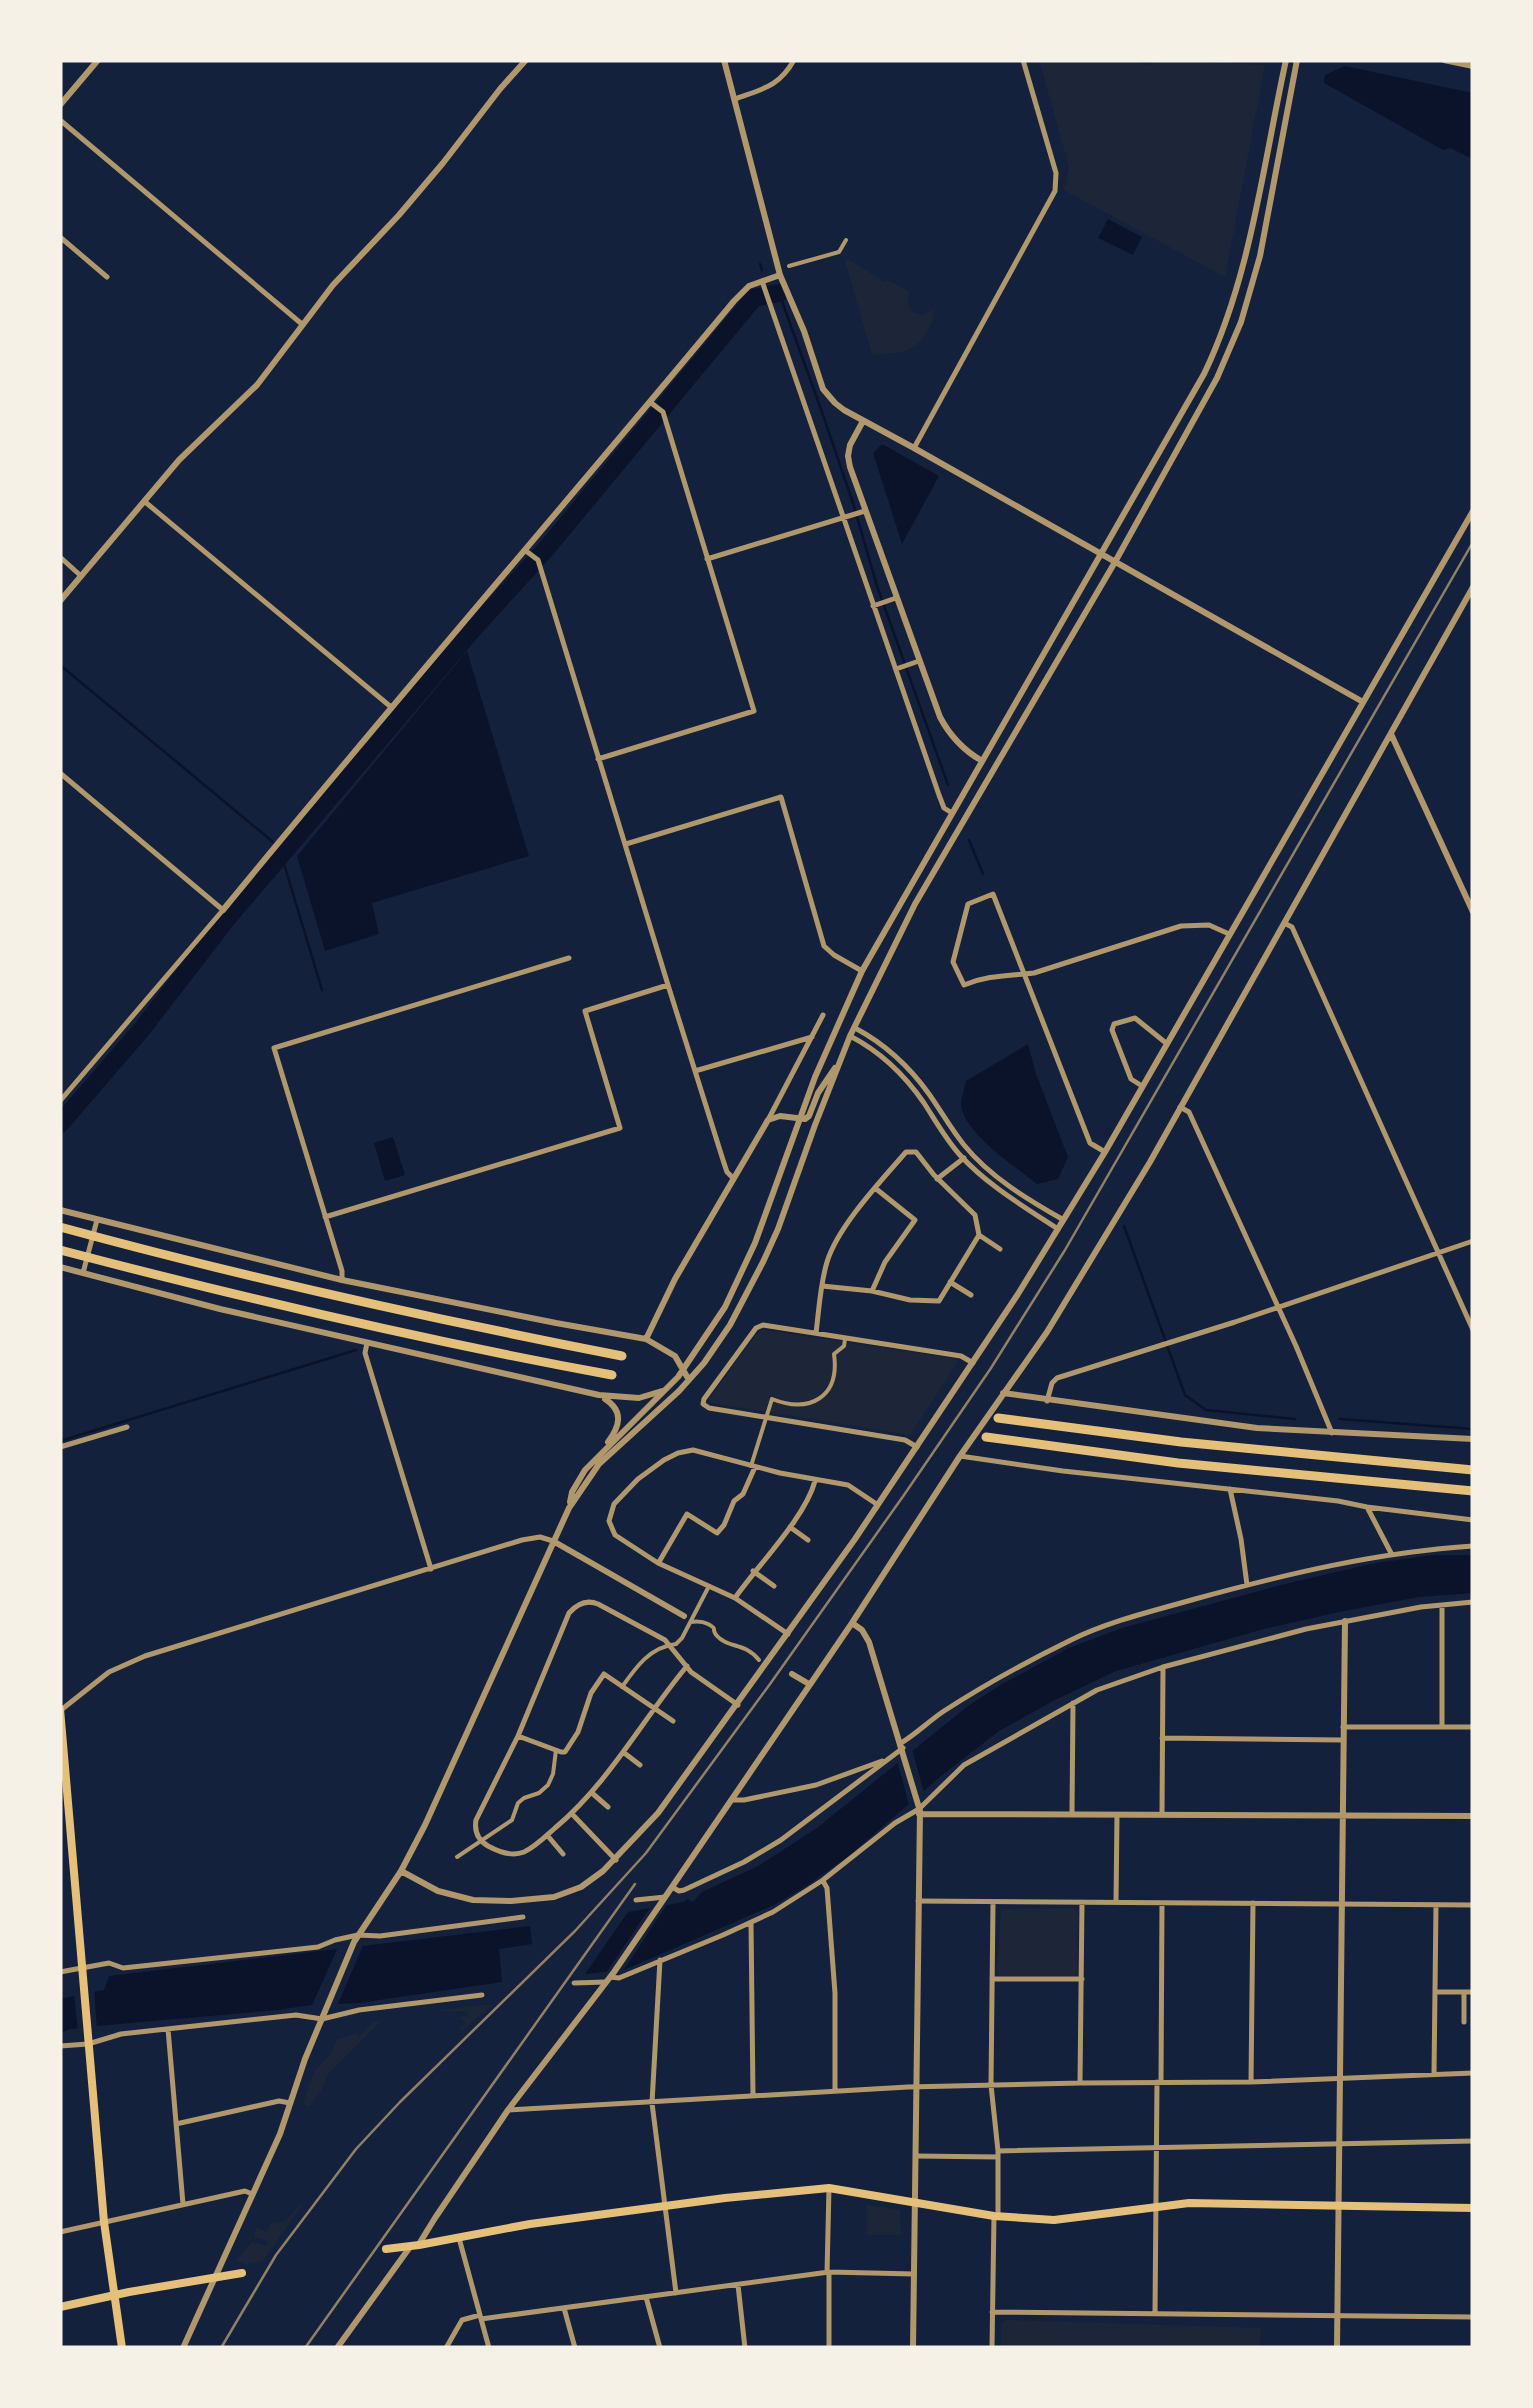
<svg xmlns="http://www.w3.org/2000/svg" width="1533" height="2408" viewBox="0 0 1533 2408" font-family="Overpass,sans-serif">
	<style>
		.green { fill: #1d2539 }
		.water { fill: #0b132b }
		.pier { fill: #14213d }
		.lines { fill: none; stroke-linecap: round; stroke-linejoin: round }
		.stream { stroke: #0b132b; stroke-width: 2.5 }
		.river { stroke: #0b132b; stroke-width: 18 }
		.pedestrian { stroke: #b1986c; stroke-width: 4 }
		.minor { stroke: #b1986c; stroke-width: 5 }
		.tertiary { stroke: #b1986c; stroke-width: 6 }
		.primary { stroke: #e5c07b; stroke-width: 8 }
		.motorway { stroke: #e5c07b; stroke-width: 9 }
		.rail { stroke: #918062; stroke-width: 2.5 }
	</style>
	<rect width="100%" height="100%" fill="#14213d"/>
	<path class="green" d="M1039,60h98l8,5 25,-4 95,4 -40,212 -161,-87 5,-23z
		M846,258l39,24 3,-2 21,12 -1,14 5,6 9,3 12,-5c1,10 -3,14 -8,23 -14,23 -30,19 -54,22l-26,-91z
		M764,1330l192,29 1,4 -47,72 -199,-32 -2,-4 49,-67z
		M1074,1908l4,3 -1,63 -2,2h-74l-4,-4 4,-63z
		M492,2004l-30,27 -3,-2 6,-6 -5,-6 8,-1 -1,-5h-31z
		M381,2021l-54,54 -3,11 -15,20 -6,-2 11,-32 17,-19 7,-14 19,-6 2,4 14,-14z
		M300,2204l2,1 -40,57 -13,1 -1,3 -12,-6 16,-18 14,4 2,-5 -14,-4 2,-10 11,5 3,-8 16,-3z
		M867,2205l33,5 1,25h-34z
		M1006,2320l255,8 -1,20h-259v-24z"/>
	<path class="water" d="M1345,66l128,27v66l-23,-11 -7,2 -119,-67 1,-8z
		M1108,219l34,18 -9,18 -35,-17z
		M882,444l57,32 -37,68 -29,-91z
		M467,651l62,205 -157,47 7,31 -54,17 -28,-95z
		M1028,1044l8,30 32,83 -10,22 -21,5c-20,-16 -75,-52 -76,-80 0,-7 4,-16 5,-23z
		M393,1137l12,38 -20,6 -11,-38z
		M1434,1555h39v38l-54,4 -80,15 -75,17 -148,42 -61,29 -56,31 -58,45 -90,78 -43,31 -32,19 -152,66 -39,4 43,-62 56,-10 4,-3 5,3 9,-10 56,-26 59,-38 151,-122 34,-22 67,-36 53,-20 167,-45 86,-20z
		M530,1926l2,18 -33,5 3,33 -143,21 -48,2 -33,5 -182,16 -26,3 -10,5v-35l44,-9 5,-14z"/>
	<path class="pier" d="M911,1746l14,50 -15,12 -14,-51z
		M668,1903l-45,68 -19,5 47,-70z
		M364,1943l-28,66 -26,1 29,-65z
		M94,1987l3,44 -19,2 -4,-42z"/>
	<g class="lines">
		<path class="stream" d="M760,264l2,6
			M779,293l43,119 31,91 24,83 71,199
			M60,665l213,177
			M969,840l14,34
			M281,854l41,136
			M1124,1226l61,169 21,15 89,9
			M1340,1419l133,10
			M60,1441l296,-91"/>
		<path class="river" d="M60,1124l82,-95 84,-109 249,-293 71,-78 208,-251 25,-5"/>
		<path class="pedestrian" d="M789,266l50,-14 7,-12
			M751,1466l21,-67c38,15 68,-2 62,-45l10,-8 1,-7
			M691,1622c7,-1 11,-1 17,2 11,6 2,4 9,12 12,13 28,6 42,24
			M622,1687c14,-20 28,-40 54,-43l6,-6 27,-52
			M457,1857l55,-37 6,-17 6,-5 15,-5 9,-8 5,-11 3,-24"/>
		<path class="minor" d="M735,99c27,-10 44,-12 59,-39
			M60,120l243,205
			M60,237l47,40
			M762,281l177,514 5,13 8,5
			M914,448l141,-257 1,-18 -33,-113
			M144,501l247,206
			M526,551l12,9 130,425
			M60,557l21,19
			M707,559l158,-48
			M873,606l23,-8
			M896,669l23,-8
			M598,759l156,-48 -91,-299 -13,-10
			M60,773l163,137 -163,191
			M626,844l155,-47 43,149 10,9 28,16
			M1284,923l8,4 181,403
			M855,1028c30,16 54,38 74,66 12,17 22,35 35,51 26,32 63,54 98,74
			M850,1036c31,16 54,38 74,67 11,17 21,35 35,51 28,31 64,52 99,75
			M695,1071l117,-34
			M1142,1086l-11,-7 -19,-49 2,-6 21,-6 31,25
			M1180,1107l9,5 107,234 36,87
			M768,1120l55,-105
			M1105,1152l-15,-9 -97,-249 -25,10 -15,58 11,23c24,-10 44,-9 70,-12l147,-47 28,-1 20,9
			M937,1179l27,-21
			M325,1217l295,-89 -35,-117 83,-26 55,175 4,12 6,6
			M979,1235l21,14
			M83,1273l14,-53
			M342,1280v-9l-68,-223 295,-90
			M950,1282l21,13
			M872,1291l13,-29 30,-42 -40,-32
			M816,1333c3,-23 4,-48 11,-71 11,-36 54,-81 79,-110h10l18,23 41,40 4,20 -40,66 -29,-1 -38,-9 -50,-5
			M367,1343l-2,10 66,216
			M1047,1401l5,-18 5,-5 178,-56 238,-81
			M60,1447l67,-20
			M917,1447l-12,-7 -196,-32 -6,-4 1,-5 52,-71 7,-3 198,31 12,7
			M960,1456l103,15 275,30 29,6 106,13
			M1230,1489l11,50 6,46
			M1367,1507l24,46
			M790,1527l18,13
			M659,1562l28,-48 30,19 7,-8 10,-24 9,-7 12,-27
			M753,1571l21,15
			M735,1598c23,-33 70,-80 80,-117
			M788,1634l-53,-36 -77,-35 -43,-28 -6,-14 5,-17 24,-25 26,-19 14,-7 15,-3 87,23 68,12 30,20
			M687,1666c-45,54 -78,117 -132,162 -9,8 -20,19 -31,24 -12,5 -25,0 -36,-6 -10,-6 -14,-14 -12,-26l42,-84 51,-123c8,-9 17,-14 29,-9l67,36 26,32 47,33
			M61,1710l48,-38 36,-16 377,-116 18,-3 13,4
			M1343,1727h130
			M1442,1727v-122
			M518,1736l43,16h4l13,-20 13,-39 13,-19 69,47
			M1162,1738l181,2
			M901,1743c15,-9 28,-22 43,-32 40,-26 84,-50 127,-71 39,-19 82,-29 124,-41 91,-25 183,-47 278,-53
			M623,1752l17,13
			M592,1793l16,14
			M731,1800h13l72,-15 66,-24
			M1072,1813l1,-110
			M1162,1814l1,-147
			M573,1815l43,45
			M547,1835l16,19
			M823,1881l4,7 8,105v98
			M672,1887l7,4 5,-1 60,-28 37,-22 122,-92
			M636,1900l29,-3
			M918,1901l555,4
			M993,1902l-2,183 7,66v65
			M1116,1902l1,-87
			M751,1922l2,174
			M660,1960l-8,143 24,190
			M60,1972l49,-9 14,5 195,-21 17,-7 23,-5 22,1 143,-19
			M610,1977l9,1 104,-43 50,-23 50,-32 72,-57 24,-14 45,-44 133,-75 66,-23 143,-38 115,-22 52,-5
			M992,1979h90
			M574,1983l32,-1
			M1436,1992h37
			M1464,2022v-30
			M168,2029l15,175
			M60,2046l28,-2 33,-10 175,-19 26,4 37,-9 123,-15
			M1434,2075l2,-170
			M1161,2082l1,-179
			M1251,2082l2,-179
			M1080,2083l2,-181
			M508,2110l400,-23 172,-4 171,-1 222,-9
			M176,2124l103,-23 11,2
			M998,2151l475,-10
			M916,2156l82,1
			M60,2232l185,-41 7,3
			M459,2238l30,110
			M827,2273l2,-85
			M738,2285l7,63
			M646,2297l14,51
			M564,2308l11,40
			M992,2312l481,5
			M1155,2313l2,-231
			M481,2319l348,-47 85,2
			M446,2348l16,-28 18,-5
			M829,2348v-76
			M992,2348l2,-132"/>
		<path class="tertiary" d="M724,60l56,215 24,56 19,58 12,14 9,7 70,38 449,254
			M1444,60l29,6
			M60,105l38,-45
			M863,421l-13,24 -2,11 2,11 90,250c10,19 23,33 42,44
			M60,601l119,-141 78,-75 76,-100 66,-70 44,-52 57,-74 26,-29
			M1391,734l82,178
			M223,910c168,-205 342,-405 511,-609l15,-15 31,-11
			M60,1210l282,70 214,43 90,16 29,17 14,24
			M60,1267l160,42 379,86 40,3 23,-7
			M646,1339l29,-60 93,-159 12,-4 25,3 4,-3 9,-23 17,-25
			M1003,1393l254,35 216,11
			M605,1399c19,12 15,27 3,43
			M570,1502l2,-10 13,-22 93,-93 47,-70 30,-64 60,-166 47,-106 342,-597c47,-98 59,-209 82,-314
			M553,1541l131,75
			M852,1623l10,7 7,12 51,169 -7,537
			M792,1674l17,10
			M919,1814l554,2
			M401,1871l37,20 35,9 38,1 43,-4 27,-10 22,-16 55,-58 197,-274 163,-245 87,-142 368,-641
			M419,2244l16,-26 73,-108 106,-138 238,-349 108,-167 87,-124 103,-170 323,-575
			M183,2348l97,-214 25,-75 49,-117 47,-71 24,-46 144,-317 30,-44 80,-73 25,-28 26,-38 33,-63 15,-33 37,-104 35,-89 65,-132 200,-342 102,-184 24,-56 19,-66 37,-196
			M337,2348l73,-101
			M1337,2348l8,-727"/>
		<path class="primary" d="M60,1709l44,513 18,126
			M386,2249l33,-4 111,-21 195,-26 104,-10 165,28 60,4 135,-17 284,5
			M60,2307l69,-15 113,-19"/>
		<path class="motorway" d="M60,1227c186,51 373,92 562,129
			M60,1250c183,48 366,91 552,125
			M998,1418l183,24 292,28
			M986,1437l192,26 295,28"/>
		<path class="rail" d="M221,2348l55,-93 80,-106 44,-47 175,-171 71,-78 124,-169 134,-189 87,-127 74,-118 408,-708
			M305,2348l330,-464"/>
	</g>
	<rect width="1533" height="2408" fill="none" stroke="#f6f1e7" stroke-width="125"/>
</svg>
